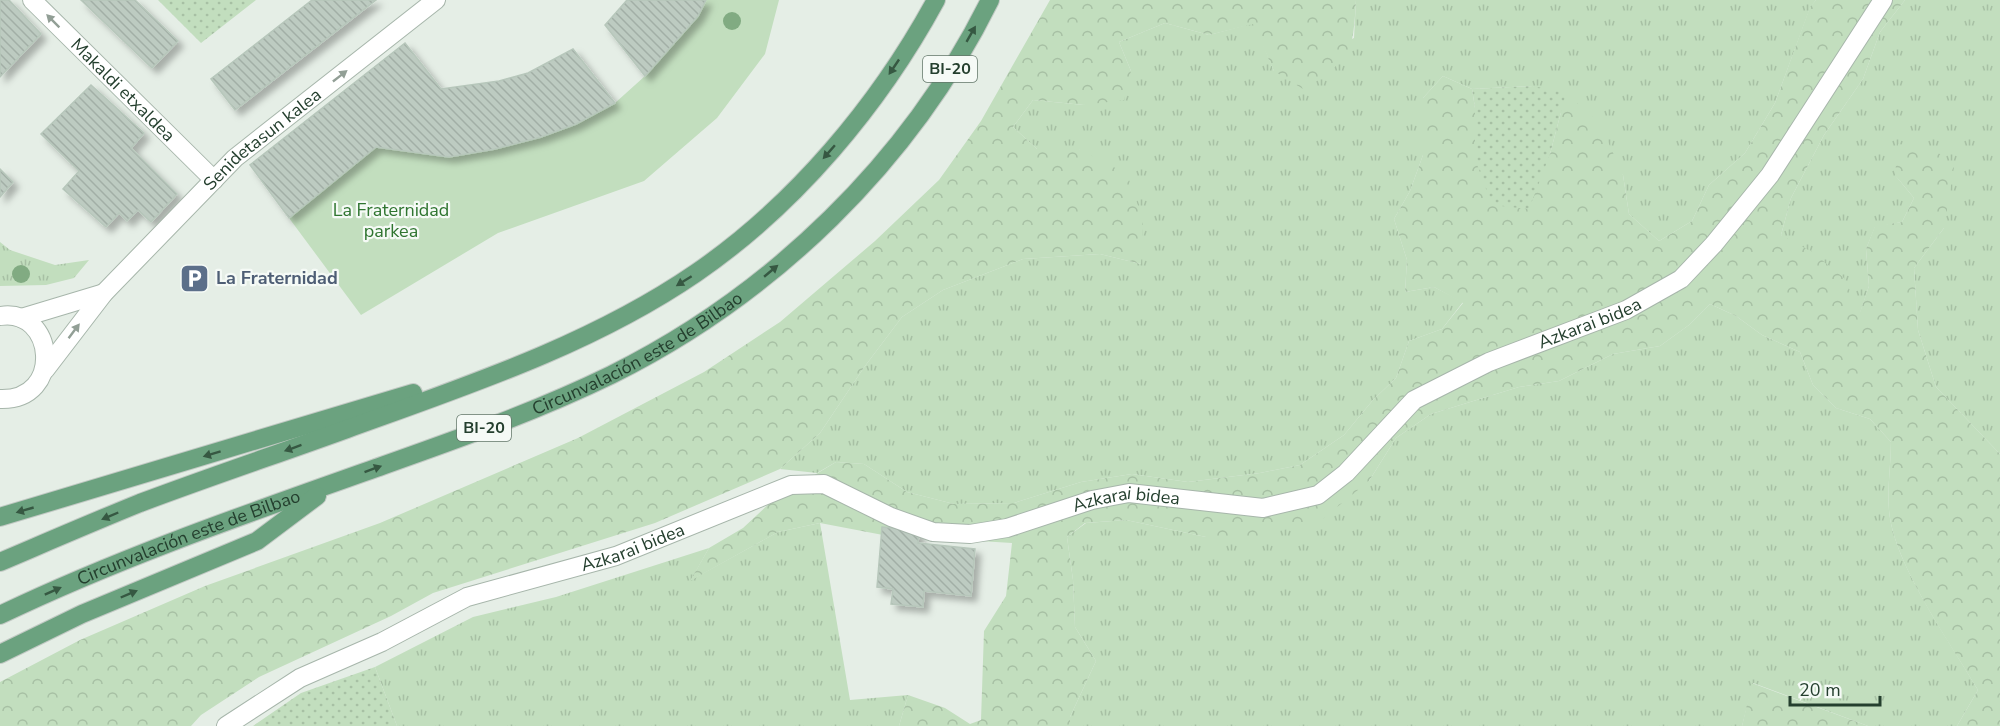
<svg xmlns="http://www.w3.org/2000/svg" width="2000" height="726" viewBox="0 0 2000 726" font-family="'Nunito Sans',sans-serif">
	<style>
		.grass { fill: url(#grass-tufts) }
		.forest { fill: url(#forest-crowns) }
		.park { fill: #c2debe }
		.garden { fill: url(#garden-dots) }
		.building { fill: url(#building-back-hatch); stroke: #b7c7bb; stroke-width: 1.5; filter: url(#shadow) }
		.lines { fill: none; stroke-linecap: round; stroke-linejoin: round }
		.minor-casing { stroke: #a7b6ab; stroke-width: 20 }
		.primary-casing { stroke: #c2c9c4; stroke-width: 20 }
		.minor { stroke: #fff; stroke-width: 18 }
		.primary { stroke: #6ba27f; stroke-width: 18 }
		.tree { fill: #81ab82 }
		.oneway { fill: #929f96 }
		.oneway2 { fill: #365842 }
		.labels { text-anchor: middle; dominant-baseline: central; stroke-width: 4.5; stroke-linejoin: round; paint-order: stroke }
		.shield { fill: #f5faf6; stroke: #63776a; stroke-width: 1.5 }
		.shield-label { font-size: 16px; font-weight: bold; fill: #243f2e }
		.street-label { font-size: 18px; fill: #243f2e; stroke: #f5faf6 }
		.park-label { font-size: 18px; fill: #2f7530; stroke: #f5faf6 }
		.service-label { font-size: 18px; font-weight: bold; fill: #4e5e75; stroke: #f5faf6; text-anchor: start }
	</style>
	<defs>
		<pattern id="grass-tufts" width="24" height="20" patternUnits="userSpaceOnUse" patternTransform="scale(1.5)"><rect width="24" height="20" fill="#c2debe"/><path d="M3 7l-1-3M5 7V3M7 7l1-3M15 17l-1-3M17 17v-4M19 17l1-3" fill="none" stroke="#a7c0a4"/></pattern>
		<pattern id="forest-crowns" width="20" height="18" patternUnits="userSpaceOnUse" patternTransform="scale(1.5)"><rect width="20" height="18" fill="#c2debe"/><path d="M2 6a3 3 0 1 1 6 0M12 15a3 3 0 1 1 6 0" fill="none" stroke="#a7c0a4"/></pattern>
		<pattern id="garden-dots" width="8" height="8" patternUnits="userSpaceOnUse" patternTransform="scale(1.5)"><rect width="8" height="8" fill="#c2debe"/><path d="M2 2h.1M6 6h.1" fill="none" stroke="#a7c0a4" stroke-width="1.8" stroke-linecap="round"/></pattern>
		<pattern id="building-back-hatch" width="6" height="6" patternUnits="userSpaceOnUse" patternTransform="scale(1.5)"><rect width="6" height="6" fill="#bdcbc1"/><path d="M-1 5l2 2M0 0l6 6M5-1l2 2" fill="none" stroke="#a2afa6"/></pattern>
		<filter id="shadow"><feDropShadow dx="5.5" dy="5.5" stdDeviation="3" flood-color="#0004"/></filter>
	</defs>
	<rect width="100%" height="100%" fill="#e5eee6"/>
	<path class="grass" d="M1356,0h460l-6,8 -35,95 -30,50 -36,32 -17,36 -33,20 -30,-27 -6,-39 -90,-89 -61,3 -29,-13 -20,22v57l-13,36 -16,28 13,41 -2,32 29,-5 29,15 -21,27 -33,12 -13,37 -23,22 -29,35 -44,30 -40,8 -72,9 -56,-8 -51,8 -67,21 -60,1 -47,-12 -43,-28 -28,-2 -19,11 -37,-4 40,-36 45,-67 37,-49 41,-27 80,-31 77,-5 41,10 -62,-115h-42l-24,-22 20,-27 51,5 47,-34 -12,-29 46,-19 44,12 45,-12 20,48 80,-33z
		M1905,0h95v454l-64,-67 -18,-57 -4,-62 30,-40 -49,-53 19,23 -12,24 -27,5 -9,22 3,37 -9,27 -79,-78 10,-37 33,-63 39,-56 17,-47z
		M0,242l10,8 45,15 34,-5 -15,18 -28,7 -46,1z
		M1710,304l26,12 26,19 38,17 13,33 23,23 34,11 21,23c0,22 -4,46 -2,68 4,53 62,133 89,180l-21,36h-89l-115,-43 -11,43h-672v-9l26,-56 -21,-34 -2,-47 -6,-43 19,-14 40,-3 80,17 163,-56 27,-43 35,-24 88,-27 40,-6 54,-27 47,-8 29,-21z
		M820,523l30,177 58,-5 -9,31h-502l-22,-59 98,-50 83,-20 153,-49 -18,32 87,-48z"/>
	<path class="forest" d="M1050,0h306c-3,57 -6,59 -53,89l-29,-18 -21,-47 -44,11 -44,-12 -46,19 12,29 -7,29 -40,5 -51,-5 -20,27 24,22h42l48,25 16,46 -2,44 -41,-10 -77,5 -80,31 -41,27 -37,49 -45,67 -40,36 -125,54 -222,70 -42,23 -132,61 -58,38 -10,11h-191v-44l80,-42 125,-54 175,-63 198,-85 126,-66 76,-50 95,-81 64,-61 42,-59z
		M1816,0h89l-25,32 -17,47 -39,56 -33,63 -10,37 31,17 32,26 16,34 9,-26 -3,-37 9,-23 27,-4 12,-24 -19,-23 3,-31 35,4 21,19 -10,61 -30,40 4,62 18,57 64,67v272h-43l21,-36c-27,-46 -85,-127 -89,-180 -2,-22 2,-46 2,-68l-21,-23 -34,-11 -23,-23 -13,-33 -38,-17 -26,-19 -26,-12 -21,21 -29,21 -47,8 -54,27 -40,6 -88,27 -35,24 -27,43 -49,40 -67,16h-47l-80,-17 -41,3 -18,14 6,43 2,47 21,34 -26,56v9h-171l9,-31 37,13 25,16 11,-4 3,-89 22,-35 6,-53 -129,-8 -63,-12 -42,9 -88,49 19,-33 34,-20 30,-28 63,-38 28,2 43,28 47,12 60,-1 67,-21 51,-8 56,8 72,-9 40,-8 44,-30 29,-35 23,-22 13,-37 33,-12 21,-26 -29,-16 -29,5 2,-32 -13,-41 16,-28 13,-36v-57l20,-22 29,13 3,19v51l75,-5 16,-61 34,31 23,51 6,39 30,27 33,-20 17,-36 36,-32 30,-50 35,-96z
		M1752,683l116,43h-126z"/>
	<path class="park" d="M706,0h73l-14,54 -48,64 -73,63 -146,52 -137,82 -72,-97 87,-71 73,10 92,-20 35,-13 39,-21 30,-27 53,-60z"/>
	<path class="garden" d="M158,0h98l-55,43z
		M1533,86l33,7 -16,61 -21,55 -37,-4 -17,-46v-51l-3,-19z
		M375,667l22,59h-144l48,-33z"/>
	<path class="building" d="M0,0h9l32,34 -41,43z
		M81,0h54l43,41 -26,27z
		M312,0h64l-141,110 -24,-31z
		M627,0h79l-8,16 -53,60 -40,-51z
		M405,43l36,46 58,-8 29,-8 45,-24 42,54 -39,21 -35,13 -46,12 -46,8 -73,-10 -87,71 -39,-53z
		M91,85l53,48 -13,15 46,46 -26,28 -13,-12 -11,11 -8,-8 -13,14 -43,-38 16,-18 -38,-37z
		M0,169l13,13 -13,15z
		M882,527l37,4 -1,12 57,6 -4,47 -47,-5 -1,16 -32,-3 2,-15 -16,-2z"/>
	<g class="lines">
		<defs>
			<g id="minor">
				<path id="s1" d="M32,0l182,180"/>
				<path d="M0,316c55,-9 65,85 0,83"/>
				<path d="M21,318l83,-25"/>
				<path id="s2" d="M45,370l59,-77 131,-135 201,-158"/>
				<path id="s3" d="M226,726l74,-48 82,-36 85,-45 149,-41 175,-71 33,-1 67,33 42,15 37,2 37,-6 85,-28 37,-7 134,15 55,-13 28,-22 68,-73 75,-38 137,-52 55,-31 33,-35 56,-69 113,-175"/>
			</g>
			<g id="primary">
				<path d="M0,517l413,-124"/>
				<path d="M0,562c47,-20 93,-40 140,-59 69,-26 138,-49 207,-74 119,-43 244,-84 349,-156 99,-68 183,-168 240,-273"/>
				<path id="s4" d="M0,615c121,-58 249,-102 376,-147 79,-28 159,-56 235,-93 161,-80 299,-213 379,-375"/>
				<path d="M0,654l82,-40 175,-73 60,-45"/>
			</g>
		</defs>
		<use href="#minor" class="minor-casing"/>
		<use href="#primary" class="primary-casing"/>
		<use href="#minor" class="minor"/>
		<use href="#primary" class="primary"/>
	</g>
	<g class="tree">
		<circle cx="732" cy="21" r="9"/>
		<circle cx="21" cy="274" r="9"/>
	</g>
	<defs><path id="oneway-solid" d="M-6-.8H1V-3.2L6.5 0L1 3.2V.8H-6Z" transform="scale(1.5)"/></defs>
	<g class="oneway">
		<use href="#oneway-solid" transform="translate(53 21) rotate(-135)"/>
		<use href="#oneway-solid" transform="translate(340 76) rotate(-38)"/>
		<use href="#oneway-solid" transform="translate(74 331) rotate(-53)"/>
	</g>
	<g class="oneway2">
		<use href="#oneway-solid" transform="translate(971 34) rotate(-60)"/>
		<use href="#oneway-solid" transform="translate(894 67) rotate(124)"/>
		<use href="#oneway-solid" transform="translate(829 152) rotate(131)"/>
		<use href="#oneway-solid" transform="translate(771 271) rotate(-40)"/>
		<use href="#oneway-solid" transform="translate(684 281) rotate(148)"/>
		<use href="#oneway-solid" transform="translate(293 448) rotate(160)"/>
		<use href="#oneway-solid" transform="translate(212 454) rotate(163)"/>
		<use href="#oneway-solid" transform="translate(373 469) rotate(-20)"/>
		<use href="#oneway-solid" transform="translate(25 510) rotate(164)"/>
		<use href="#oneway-solid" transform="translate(110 516) rotate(157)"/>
		<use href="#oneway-solid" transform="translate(53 591) rotate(-24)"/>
		<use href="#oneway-solid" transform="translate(129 594) rotate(-23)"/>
	</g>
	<defs>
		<symbol id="parking-square" viewBox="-11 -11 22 22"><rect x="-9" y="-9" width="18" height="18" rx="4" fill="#5c6f8a" stroke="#f5faf6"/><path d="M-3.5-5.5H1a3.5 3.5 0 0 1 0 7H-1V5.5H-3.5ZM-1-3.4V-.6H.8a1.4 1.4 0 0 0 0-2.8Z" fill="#fff"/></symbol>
	</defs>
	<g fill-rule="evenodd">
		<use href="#parking-square" x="178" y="262" width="33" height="33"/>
	</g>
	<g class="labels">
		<g class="shield">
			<rect x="923" y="56" width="54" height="26" rx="4.5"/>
			<rect x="457" y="415" width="54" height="26" rx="4.5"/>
		</g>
		<g class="shield-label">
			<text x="950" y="69">BI-20</text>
			<text x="484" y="428">BI-20</text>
		</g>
		<g class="street-label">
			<text stroke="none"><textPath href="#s1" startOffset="128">Makaldi etxaldea</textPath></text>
			<text stroke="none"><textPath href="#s2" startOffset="318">Senidetasun kalea</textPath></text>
			<text stroke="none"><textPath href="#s3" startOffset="1490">Azkarai bidea</textPath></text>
			<text stroke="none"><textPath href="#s4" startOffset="690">Circunvalación este de Bilbao</textPath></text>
			<text stroke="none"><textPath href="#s3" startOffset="968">Azkarai bidea</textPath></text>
			<text stroke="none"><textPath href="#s4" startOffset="204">Circunvalación este de Bilbao</textPath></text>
			<text stroke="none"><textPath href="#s3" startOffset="447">Azkarai bidea</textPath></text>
		</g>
		<g class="park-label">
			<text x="391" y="210">La Fraternidad<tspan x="391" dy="21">parkea</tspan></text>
		</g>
		<g class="service-label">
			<text x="216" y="278">La Fraternidad</text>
		</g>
	</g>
	<path d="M1790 696v9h90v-9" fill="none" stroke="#243f2e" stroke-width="3"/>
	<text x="1799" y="696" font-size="18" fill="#243f2e" stroke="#f5faf6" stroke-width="4.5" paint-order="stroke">20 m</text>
</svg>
